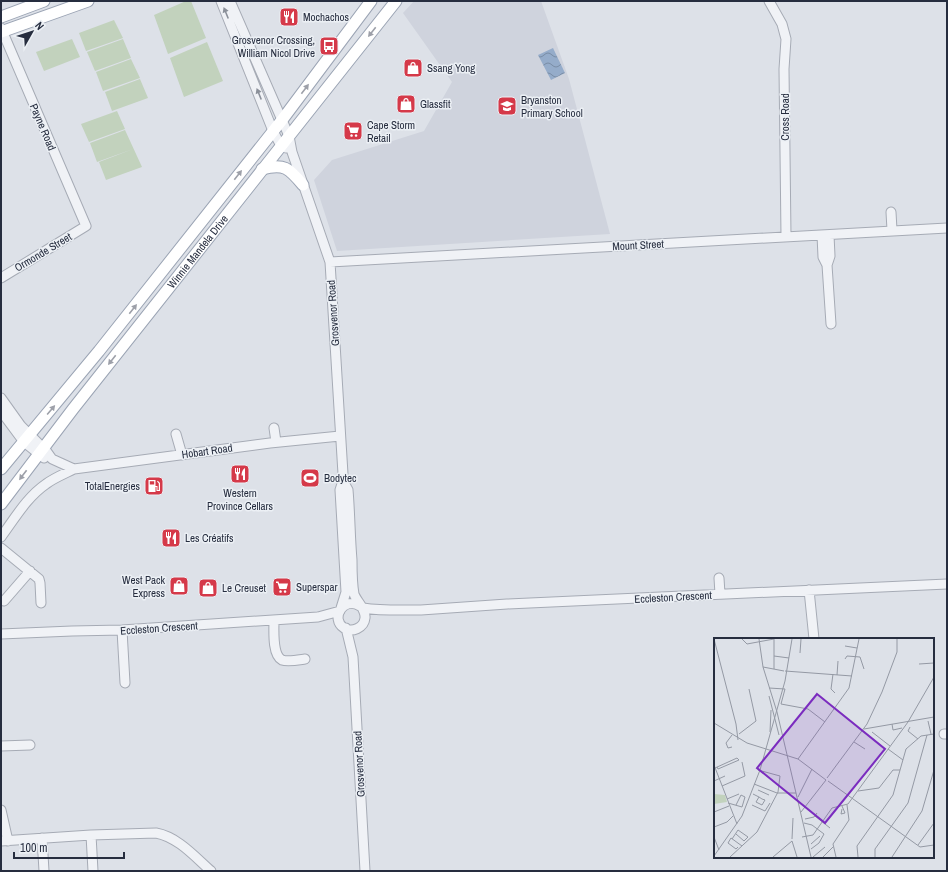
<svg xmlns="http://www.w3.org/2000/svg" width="948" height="872" viewBox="0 0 948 872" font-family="'Archivo Narrow',sans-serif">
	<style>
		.built { fill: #cfd3dd }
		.green { fill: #c2d2bd }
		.water { fill: url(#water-waves) }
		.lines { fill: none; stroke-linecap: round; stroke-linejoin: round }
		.minor-casing { stroke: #a6abb5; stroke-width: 11 }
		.major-casing { stroke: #9ba4b4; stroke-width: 13 }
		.minor { stroke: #f0f2f6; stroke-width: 9 }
		.major { stroke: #fff; stroke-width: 11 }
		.oneway { fill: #8b909a }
		.oneway2 { fill: #9da0a9 }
		.labels { text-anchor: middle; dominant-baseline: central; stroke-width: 3; stroke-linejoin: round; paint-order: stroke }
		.poi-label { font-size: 11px; fill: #262d3f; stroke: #ecf0f5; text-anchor: start }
		.street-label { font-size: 11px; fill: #262d3f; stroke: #ecf0f5 }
		.inset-road { fill: none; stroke: #9499a4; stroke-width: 1 }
		.view { fill: #7b2cbf; fill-opacity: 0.15; stroke: #7b2cbf; stroke-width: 2 }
		.inset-edge { fill: none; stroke: #262d3f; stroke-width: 2 }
	</style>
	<defs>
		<pattern id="water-waves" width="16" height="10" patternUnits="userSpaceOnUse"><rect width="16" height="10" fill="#95acca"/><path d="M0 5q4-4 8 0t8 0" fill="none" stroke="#798ca5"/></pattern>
	</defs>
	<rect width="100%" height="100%" fill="#dde1e8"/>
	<path class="built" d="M414,1h127l28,78 41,155 -273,17 -23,-71 18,-20 92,-29 28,-49 -49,-69z"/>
	<path class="green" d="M186,1h5l15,37 -38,16 -14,-39z
		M114,20l9,18 -37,13 -7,-18z
		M72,39l8,18 -36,14 -8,-19z
		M123,39l8,19 -36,13 -8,-19z
		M207,42l16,39 -39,16 -14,-39z
		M131,59l9,19 -37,13 -7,-19z
		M140,79l8,19 -36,13 -7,-19z
		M117,111l8,18 -36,13 -8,-18z
		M125,130l17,37 -36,13 -7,-18 34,-13 -36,13 -7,-19z"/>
	<path class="water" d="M553,48l12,25 -14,7 -13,-25z"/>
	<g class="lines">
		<defs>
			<path id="minor" d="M221,1l52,130 8,15 5,2
				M230,1l59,135 3,16 38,110 13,212v7l-3,9 6,102 -5,16
				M769,1l13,23 4,15 -2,30 2,167
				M1,28l85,198 -85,52
				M891,212l1,18
				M822,235l1,22 4,8
				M829,235l1,21 -3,9 4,59
				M330,262l617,-34
				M1,398l20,28 26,26 5,7 22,10
				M1,411l23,31 20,16
				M274,428l2,14
				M176,434l6,21
				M343,481l5,9c2,23 2,47 4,70 0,11 0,23 2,34 3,8 12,15 11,24 -1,10 -13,15 -21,10 -14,-9 -1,-32 16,-22
				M1,537c14,-19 26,-40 45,-53 8,-6 18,-10 28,-15l196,-26 70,-7
				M1,548l38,31 1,4 1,20
				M719,578l1,16
				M809,590l5,49
				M4,601l26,-30
				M363,608c19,3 39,2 58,2 29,-2 58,-4 86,-6l440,-20
				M274,620c0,10 -2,35 8,40 6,2 16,0 23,-1
				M346,628l7,29 12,214
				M122,630l3,53
				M1,634l71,-3 50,-1 196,-13 22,-6
				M944,734h3
				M1,746l29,-1
				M1,810l7,31
				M91,835l2,36
				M42,838l2,33
				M1,841l90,-6 65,-2c22,4 39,24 55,38"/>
			<g id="major">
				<path d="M1,17l43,-16"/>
				<path d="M1,32l87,-31"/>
				<path d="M262,169c22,-6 27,-1 41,16"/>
				<path d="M1,469l98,-118 183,-231 89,-119"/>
				<path id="s1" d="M1,504l72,-95 323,-408"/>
			</g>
		</defs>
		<use href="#minor" class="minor-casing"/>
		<use href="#major" class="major-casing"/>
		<use href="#minor" class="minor"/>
		<use href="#major" class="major"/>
	</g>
	<defs><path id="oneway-solid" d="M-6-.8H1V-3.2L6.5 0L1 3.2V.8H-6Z"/></defs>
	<g class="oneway">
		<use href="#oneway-solid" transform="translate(226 13) rotate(-112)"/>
		<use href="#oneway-solid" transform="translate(259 94) rotate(-112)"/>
	</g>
	<g class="oneway2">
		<use href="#oneway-solid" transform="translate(372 32) rotate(128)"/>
		<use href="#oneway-solid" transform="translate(305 89) rotate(-53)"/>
		<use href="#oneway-solid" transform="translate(238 175) rotate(-52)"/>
		<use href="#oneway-solid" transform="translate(133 309) rotate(-52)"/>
		<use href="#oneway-solid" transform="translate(112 360) rotate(128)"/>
		<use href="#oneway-solid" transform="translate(51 410) rotate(-50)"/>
		<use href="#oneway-solid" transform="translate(23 475) rotate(127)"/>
	</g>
	<defs>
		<symbol id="restaurant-square" viewBox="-11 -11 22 22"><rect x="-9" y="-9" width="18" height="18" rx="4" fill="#d53949" stroke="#ecf0f5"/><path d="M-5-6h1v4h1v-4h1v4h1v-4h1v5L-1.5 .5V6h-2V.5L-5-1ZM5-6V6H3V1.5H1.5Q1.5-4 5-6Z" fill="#fff"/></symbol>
		<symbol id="bus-square" viewBox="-11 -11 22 22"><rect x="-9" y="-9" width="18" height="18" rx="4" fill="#d53949" stroke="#ecf0f5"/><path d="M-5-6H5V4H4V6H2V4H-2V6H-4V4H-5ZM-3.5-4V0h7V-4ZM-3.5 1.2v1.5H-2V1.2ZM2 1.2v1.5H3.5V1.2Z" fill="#fff"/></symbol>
		<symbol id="shop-square" viewBox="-11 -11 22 22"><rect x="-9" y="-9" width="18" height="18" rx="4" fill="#d53949" stroke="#ecf0f5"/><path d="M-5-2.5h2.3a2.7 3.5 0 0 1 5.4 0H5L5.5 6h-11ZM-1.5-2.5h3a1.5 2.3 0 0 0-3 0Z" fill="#fff"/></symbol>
		<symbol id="school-square" viewBox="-11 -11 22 22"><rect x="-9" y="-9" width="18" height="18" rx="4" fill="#d53949" stroke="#ecf0f5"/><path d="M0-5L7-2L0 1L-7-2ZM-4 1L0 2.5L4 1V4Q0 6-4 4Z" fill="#fff"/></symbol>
		<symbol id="supermarket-square" viewBox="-11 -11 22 22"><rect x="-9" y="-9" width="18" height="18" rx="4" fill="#d53949" stroke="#ecf0f5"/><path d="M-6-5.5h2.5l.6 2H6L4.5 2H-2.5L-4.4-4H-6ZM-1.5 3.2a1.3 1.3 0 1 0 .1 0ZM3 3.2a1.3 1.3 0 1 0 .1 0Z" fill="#fff"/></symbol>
		<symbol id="stadium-square" viewBox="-11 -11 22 22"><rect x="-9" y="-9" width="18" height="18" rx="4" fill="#d53949" stroke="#ecf0f5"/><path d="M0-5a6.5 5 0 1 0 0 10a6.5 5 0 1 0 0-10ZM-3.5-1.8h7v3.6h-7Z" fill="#fff"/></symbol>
		<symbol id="fuel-square" viewBox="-11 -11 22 22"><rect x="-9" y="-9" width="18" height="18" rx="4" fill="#d53949" stroke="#ecf0f5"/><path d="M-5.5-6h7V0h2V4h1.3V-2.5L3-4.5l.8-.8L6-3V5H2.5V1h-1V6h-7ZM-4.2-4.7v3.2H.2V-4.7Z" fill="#fff"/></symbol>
	</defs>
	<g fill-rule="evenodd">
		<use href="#restaurant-square" x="278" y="6" width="22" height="22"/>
		<use href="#bus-square" x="318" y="35" width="22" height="22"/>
		<use href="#shop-square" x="402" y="57" width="22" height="22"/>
		<use href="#shop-square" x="395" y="93" width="22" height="22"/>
		<use href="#school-square" x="496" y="95" width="22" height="22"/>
		<use href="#supermarket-square" x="342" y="120" width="22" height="22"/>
		<use href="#restaurant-square" x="229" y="463" width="22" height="22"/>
		<use href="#stadium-square" x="299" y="467" width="22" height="22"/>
		<use href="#fuel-square" x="143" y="475" width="22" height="22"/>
		<use href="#restaurant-square" x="160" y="527" width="22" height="22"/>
		<use href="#shop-square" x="168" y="575" width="22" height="22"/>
		<use href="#supermarket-square" x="271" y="576" width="22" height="22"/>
		<use href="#shop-square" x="197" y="577" width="22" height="22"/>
	</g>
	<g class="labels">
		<g class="poi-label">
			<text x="303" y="17">Mochachos</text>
			<text x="315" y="40" text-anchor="end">Grosvenor Crossing,<tspan x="315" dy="13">William Nicol Drive</tspan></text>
			<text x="427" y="68">Ssang Yong</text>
			<text x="521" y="100">Bryanston<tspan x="521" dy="13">Primary School</tspan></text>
			<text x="420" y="104">Glassfit</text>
			<text x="367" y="125">Cape Storm<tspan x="367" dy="13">Retail</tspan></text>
			<text x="324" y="478">Bodytec</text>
			<text x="140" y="486" text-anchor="end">TotalEnergies</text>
			<text x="240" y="493" text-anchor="middle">Western<tspan x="240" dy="13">Province Cellars</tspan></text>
			<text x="185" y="538">Les Créatifs</text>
			<text x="165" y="580" text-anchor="end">West Pack<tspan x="165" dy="13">Express</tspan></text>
			<text x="296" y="587">Superspar</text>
			<text x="222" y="588">Le Creuset</text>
		</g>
		<g class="street-label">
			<text transform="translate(785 117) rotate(-90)">Cross Road</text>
			<text transform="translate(43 127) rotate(67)">Payne Road</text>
			<text transform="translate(638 245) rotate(-3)">Mount Street</text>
			<text stroke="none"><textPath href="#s1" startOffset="320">Winnie Mandela Drive</textPath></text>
			<text transform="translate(43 252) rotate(-31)">Ormonde Street</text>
			<text transform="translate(333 313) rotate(-94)">Grosvenor Road</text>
			<text transform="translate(207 451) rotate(-8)">Hobart Road</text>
			<text transform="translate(673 597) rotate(-3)">Eccleston Crescent</text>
			<text transform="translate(159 628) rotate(-4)">Eccleston Crescent</text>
			<text transform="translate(359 764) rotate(-93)">Grosvenor Road</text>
		</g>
	</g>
	<g transform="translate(714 638)">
		<rect width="220" height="220" fill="#dde1e8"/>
		<path d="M0,156l11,1 2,7 -13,2z" fill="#c2d2bd"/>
		<path class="inset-road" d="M0,1l22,85 2,16M28,1l5,5 27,-5M45,1l4,28 14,45 34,145M60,1v30M220,1v22M131,8l12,2M86,15l1,-14M60,18l15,2M131,21l2,-3 13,1 4,12M205,26l15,-1M49,29l21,4M71,33l67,5M119,36l-2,15 4,4M123,37l1,-14M55,50l16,1 -4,15 27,5 17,13M55,58l10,39M214,83l3,13M0,85l33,20M178,86l1,6 9,-2M196,89l-2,4 10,8M150,91l70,-12M56,94l1,-22M158,94l18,14M25,96l17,-13 -7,-32M140,104l11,7M33,105l51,16 28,21M18,109l-4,1 -2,-5 6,-8M174,111l15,11M84,121l51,-71 10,-49M0,127l23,59M1,130l22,-10 2,2 -21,9 -1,-2M113,140l40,-54 15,-32 15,-40v-13M0,143l11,-5M114,143l92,66 14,-2M40,146l23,9h19M8,148l23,-10 -3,-14M44,152l11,5M144,153l21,-3 14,-18h7M39,156l6,3 3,2 3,1 -3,5 -6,-3 3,-5M84,159l14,-28M13,161l12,-5M14,165l14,4 3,-10 -4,-2 -5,10M38,167l13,6 5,-8M128,168l3,7 -4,1 1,-5M0,174l15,-6M87,174l25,-32M101,178l15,12M91,181l9,-2 3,-4M90,185l8,2 12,9 -5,9 -8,6M0,189l13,-5 6,-6M0,199l5,13M88,199l11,-2 19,-27 16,-4 60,-82 26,-45M18,201l6,-9 10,7 -4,4 -8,-7M78,201l1,-21M78,203l5,16M97,206l9,-8M204,207l16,-22M24,209l-2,2 -8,-6 3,-5 11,8M0,218l28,-40 18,-46 25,-89 7,-42M16,219l27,-25 21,-40 2,-16 -22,-6M59,219l19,-16M99,219l12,-10M109,219l10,-10M122,219l-3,-13 16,-24 -2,-15M144,219l-1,-11 36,-51 13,-46 15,-13 13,-2M161,219v-8l33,-46 19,-68M178,219l30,-46 12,-41"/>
		<path class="view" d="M103,56l68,55 -60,74 -68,-55z"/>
		<rect width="220" height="220" class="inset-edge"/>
	</g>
	<rect width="948" height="872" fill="none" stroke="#262d3f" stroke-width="4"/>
	<g transform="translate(32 32) rotate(51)" stroke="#ecf0f5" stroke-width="3" paint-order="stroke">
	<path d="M0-3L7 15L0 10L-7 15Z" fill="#262d3f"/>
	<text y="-6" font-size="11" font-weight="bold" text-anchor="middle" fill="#262d3f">N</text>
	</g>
	<path d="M14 852v6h110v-6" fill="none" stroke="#262d3f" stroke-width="2"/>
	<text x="20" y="852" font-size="12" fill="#262d3f" stroke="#ecf0f5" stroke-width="3" paint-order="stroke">100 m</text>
</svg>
